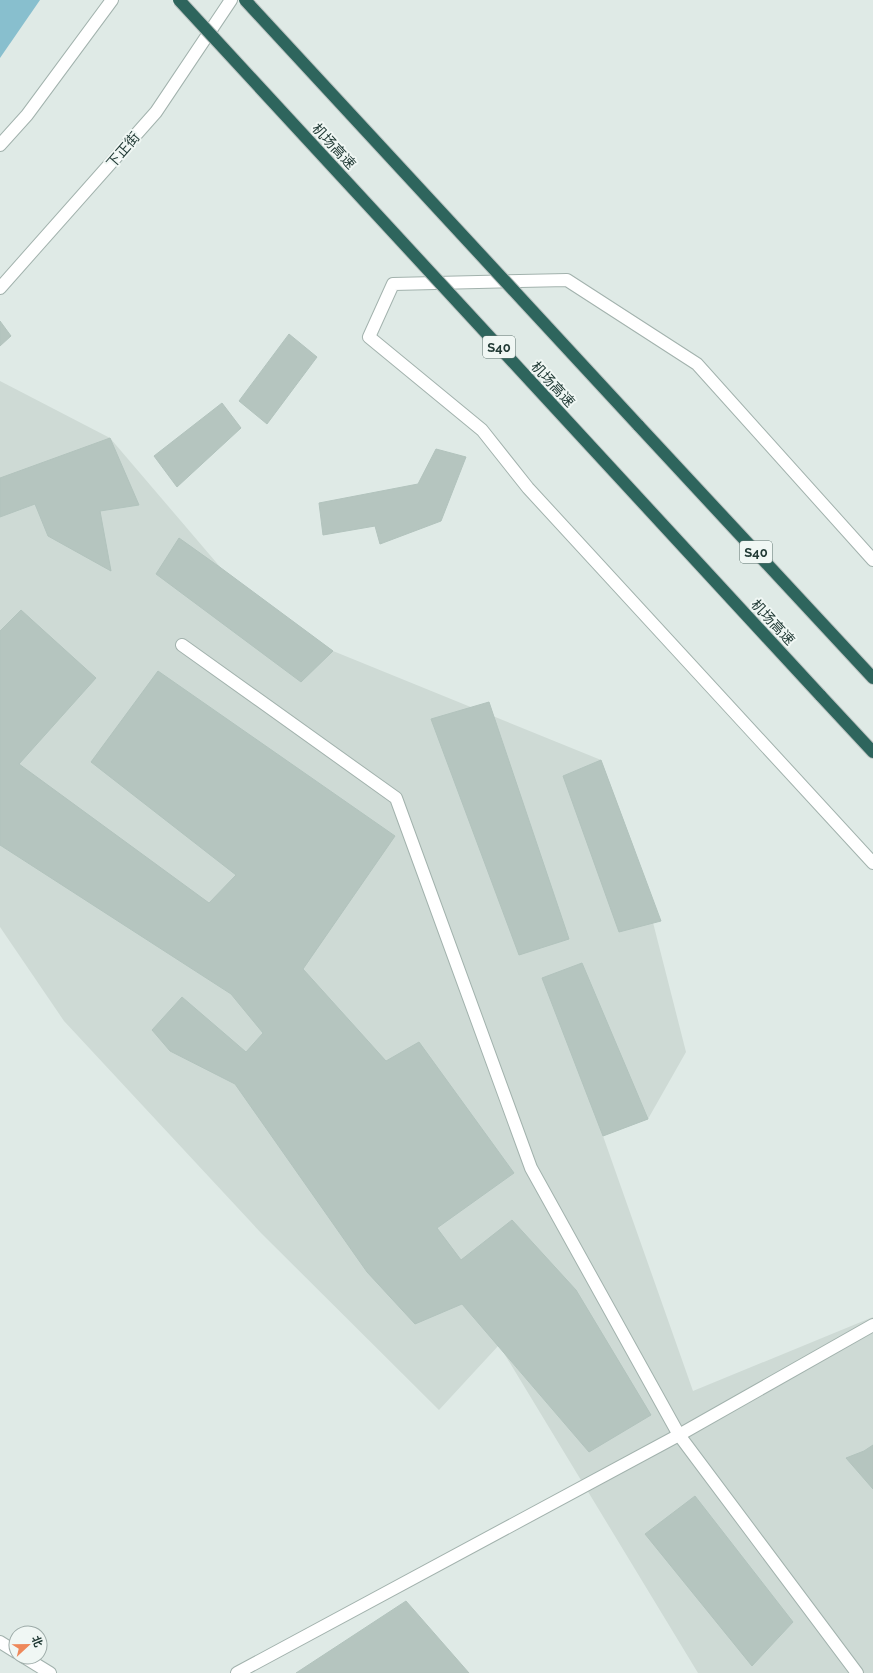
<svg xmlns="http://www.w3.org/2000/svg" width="873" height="1673" viewBox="0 0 873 1673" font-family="Raleway,'Noto Sans SC',sans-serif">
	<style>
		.built { fill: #cedad5 }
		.water { fill: #88bfce }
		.building { fill: #b5c5bf; stroke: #b2c3bd }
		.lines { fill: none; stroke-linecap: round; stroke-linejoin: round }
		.minor-casing { stroke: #a2b2ad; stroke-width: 14 }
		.tertiary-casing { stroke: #a2b2ad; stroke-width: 14 }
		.motorway-casing { stroke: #bcc4c2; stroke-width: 14 }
		.minor { stroke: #fff; stroke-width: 12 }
		.tertiary { stroke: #fff; stroke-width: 12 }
		.motorway { stroke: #2e655d; stroke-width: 12 }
		.motorway-bridge-casing { stroke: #bcc4c2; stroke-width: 14; stroke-linecap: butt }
		.motorway-bridge { stroke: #2e655d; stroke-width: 12 }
		.labels { text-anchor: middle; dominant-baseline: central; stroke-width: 4; stroke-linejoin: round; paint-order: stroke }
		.shield { fill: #f0f7f4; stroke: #5f736e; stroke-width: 1 }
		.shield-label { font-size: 13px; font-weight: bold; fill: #213a35 }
		.street-label { font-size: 14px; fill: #213a35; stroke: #f0f7f4 }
	</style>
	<rect width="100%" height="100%" fill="#dfeae6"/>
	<path class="built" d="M0,381l110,57 111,130 112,83 268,109 33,88 52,204 -38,67 -45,17 90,255 180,-74v356h-175l-199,-328 -60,65 -178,-177 -197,-212 -64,-94z"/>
	<path class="water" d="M0,0h40l-40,58z"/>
	<path class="building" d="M0,321l11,15 -11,10z
		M289,334l28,23 -50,67 -28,-23z
		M222,403l19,25 -64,59 -23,-31z
		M110,438l29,67 -39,6 11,60 -63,-35 -13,-32 -35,13v-39z
		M436,449l30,8 -25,64 -61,23 -5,-18 -52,9 -4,-32 99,-19z
		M179,538l42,30 112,83 -32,31 -145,-108z
		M21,610l75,68 -77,86 190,139 27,-28 -145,-113 67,-91 237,165 -92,133 83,92 33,-19 95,131 -77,55 24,32 51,-40 64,70 75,125 -62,37 -127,-148 -47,20 -48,-52 -132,-188 -65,-33 -18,-21 30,-33 64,55 17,-19 -32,-39 -231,-149v-214z
		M489,702l80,237 -50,16 -88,-236z
		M601,760l60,161 -42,11 -56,-156z
		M582,963l66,156 -45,17 -61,-158z
		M873,1445v44l-27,-31 18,-7z
		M695,1496l98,126 -41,44 -107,-132z
		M406,1601l63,72h-173z"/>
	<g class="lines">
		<defs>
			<path id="minor" d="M0,145l27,-30 85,-115
				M0,288l156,-176 75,-112
				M873,560l-176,-196 -130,-84 -174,4 -24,53 113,93 46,58 345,375
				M182,645l214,153 135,370 148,267 178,238"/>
			<path id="tertiary" d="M0,1642l16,10
				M24,1657l26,16
				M237,1673l442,-238 194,-110"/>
			<path id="motorway" d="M638,425l235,253
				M820,695l53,57"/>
		</defs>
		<use href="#minor" class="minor-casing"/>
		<use href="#tertiary" class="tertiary-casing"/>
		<use href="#motorway" class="motorway-casing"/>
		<use href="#minor" class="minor"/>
		<use href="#tertiary" class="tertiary"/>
		<use href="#motorway" class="motorway"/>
		<defs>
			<path id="motorway-bridge" d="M179,0l641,695
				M245,0l393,425"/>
		</defs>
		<use href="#motorway-bridge" class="motorway-bridge-casing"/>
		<use href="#motorway-bridge" class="motorway-bridge"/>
	</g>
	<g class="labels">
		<g class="shield">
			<rect x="483" y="336" width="32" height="22" rx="3"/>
			<rect x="740" y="541" width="32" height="22" rx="3"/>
		</g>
		<g class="shield-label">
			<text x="499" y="347">S40</text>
			<text x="756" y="552">S40</text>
		</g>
		<g class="street-label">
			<text transform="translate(334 146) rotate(47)">机场高速</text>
			<text transform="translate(123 150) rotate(-49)">下正街</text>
			<text transform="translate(553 384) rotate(47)">机场高速</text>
			<text transform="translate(773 622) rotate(47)">机场高速</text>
		</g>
	</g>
	<g transform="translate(28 1645) rotate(68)"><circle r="19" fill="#f0f7f4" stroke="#9daba8"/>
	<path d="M0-3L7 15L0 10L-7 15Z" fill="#ee885a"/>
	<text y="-6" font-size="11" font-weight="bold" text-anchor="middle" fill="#213a35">北</text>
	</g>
</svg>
